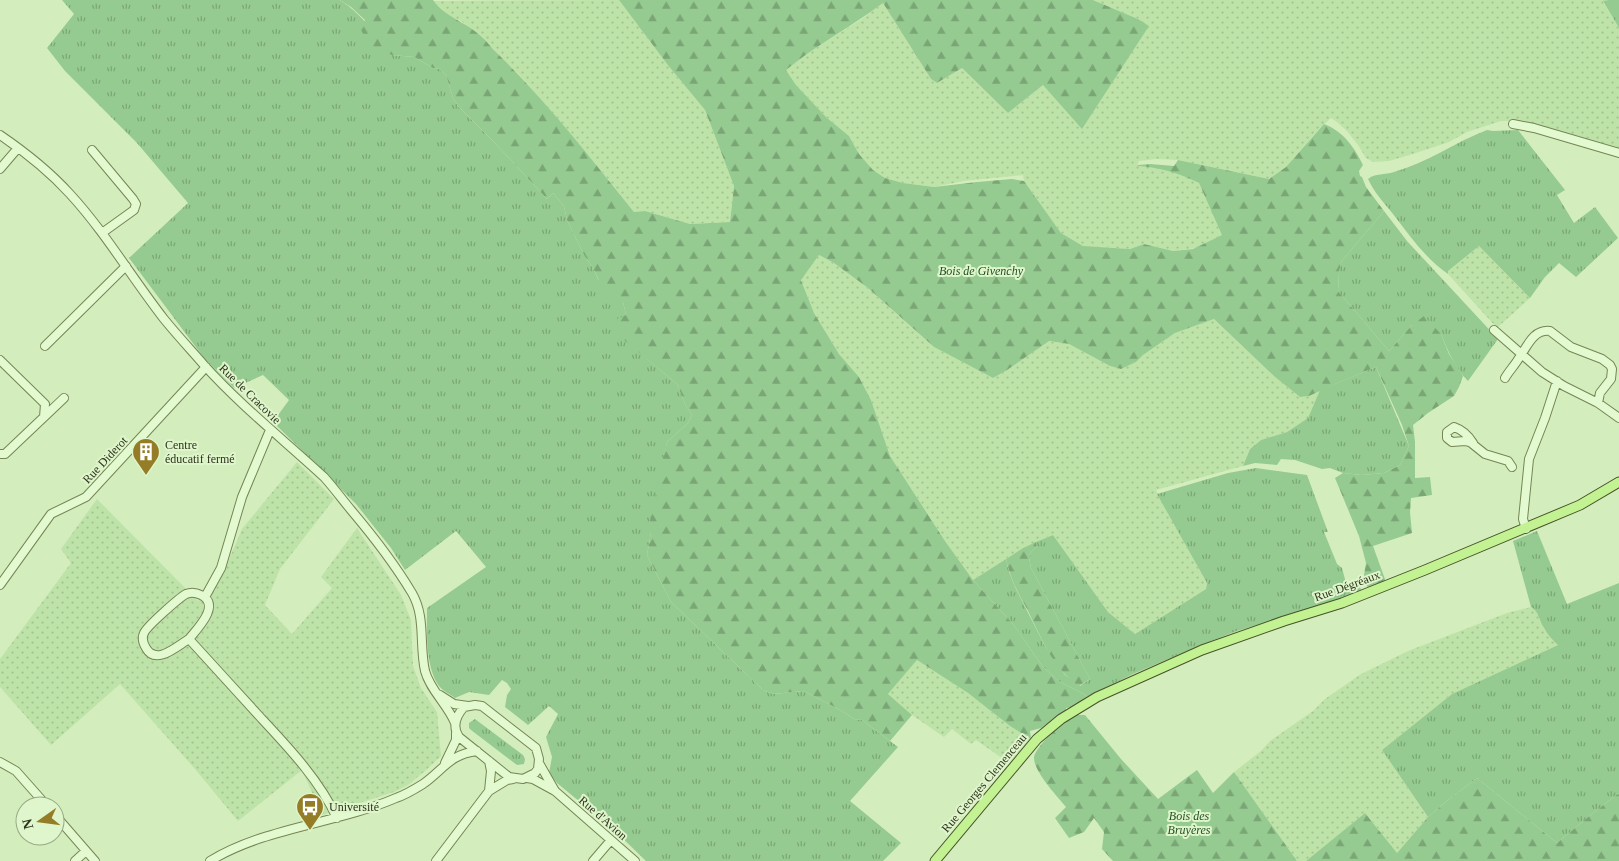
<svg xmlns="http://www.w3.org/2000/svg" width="1619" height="861" viewBox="0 0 1619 861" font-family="Georgia,serif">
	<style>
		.farmland { fill: url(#farmland-dots) }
		.grass { fill: url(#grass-tufts) }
		.forest { fill: url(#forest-firs) }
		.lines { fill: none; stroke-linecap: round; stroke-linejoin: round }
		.minor-casing { stroke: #758556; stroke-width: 10 }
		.major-casing { stroke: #47522a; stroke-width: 11 }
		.minor { stroke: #e3f9cf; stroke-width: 8 }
		.major { stroke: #c3f292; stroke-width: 9 }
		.labels { text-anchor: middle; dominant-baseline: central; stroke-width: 4; stroke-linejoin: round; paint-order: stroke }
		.park-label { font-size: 12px; font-style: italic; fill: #215024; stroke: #dff5cb }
		.street-label { font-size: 12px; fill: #2c341b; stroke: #dff5cb }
		.poi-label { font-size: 12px; fill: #2c341b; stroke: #dff5cb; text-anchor: start }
	</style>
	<defs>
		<pattern id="farmland-dots" width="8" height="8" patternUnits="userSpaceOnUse" patternTransform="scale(1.25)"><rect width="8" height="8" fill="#bee3a9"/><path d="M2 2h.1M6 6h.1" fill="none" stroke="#a3c391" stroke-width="1.8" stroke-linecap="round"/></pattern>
		<pattern id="grass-tufts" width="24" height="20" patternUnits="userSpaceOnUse" patternTransform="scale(1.25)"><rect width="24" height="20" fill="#95cb90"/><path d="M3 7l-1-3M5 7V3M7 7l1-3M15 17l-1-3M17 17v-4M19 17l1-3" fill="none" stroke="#7aa675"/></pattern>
		<pattern id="forest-firs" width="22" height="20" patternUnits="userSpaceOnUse" patternTransform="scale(1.25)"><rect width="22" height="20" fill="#95cb90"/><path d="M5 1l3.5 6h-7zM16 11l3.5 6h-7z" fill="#7aa675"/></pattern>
	</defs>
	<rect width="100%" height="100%" fill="#d4edbc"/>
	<path class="farmland" d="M619,0l48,64 38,46 29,76 -4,36 -40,2 -45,-13 -11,1 -39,-49 -70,-82 -36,-36 -6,-8 -22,-16 -9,-3 -19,-17z
		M1093,0h516l-6,2 16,26v120l-83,-24 -17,-3h-18l-34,11 -18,10 -36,12 -24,7 -16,1 -7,-4 -8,-13 -11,-14 -10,-9 -6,-4 -13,12 -32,37 -17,12 -91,-19 -22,-1 -17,2 -2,5h12l25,5 25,12 22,48 8,1 -33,16 -23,3 -29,-7 -14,5 -47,-3 -22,-13 -37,-52 -1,-6 -59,6 -30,6 -31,-4 -18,-5 -12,-8 -14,-16 -10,-18 -23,-19 -30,-32 -10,-15 14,-12 60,-38 23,-17 48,76 6,4 25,-15 46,45 35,-28 95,-66z
		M1479,246l51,52 -33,30 -49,-54v-3z
		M819,255l15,8 34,25 66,59 59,31 55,-37 21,3 41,22 11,3 15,-7 7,-7 32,-22 39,-14 61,58 25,20 9,-1 11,-6 -12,28 -21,14 -26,8 -11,9 -7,17 -87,24 51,93 -1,6 -71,45 -27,-22 -55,-77 -30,13 -50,32 -28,-39 -55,-85 -19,-56 -12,-23 -20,-23 -25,-41 -13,-34z
		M297,462l37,37 -54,70 -15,36 27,29 40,-46 -11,-11 36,-49 44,67 10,25 2,46 8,22 16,24 4,44 -16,15 -17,14 -14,7 -72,23 -20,-45 -64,51 -43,-52 -75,-85 -69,61 -51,-58v-28l71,-96 -10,-14 36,-50 101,102 25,-28 19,-44z
		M1531,607l5,3 7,17 9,13 6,5 -106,49 -70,56 46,67 -31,36 -32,-40 -59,48h-9l-63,-89 27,-21 9,-10 43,-30 12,-12 36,-25 47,-23 99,-38z
		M917,660l51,33 42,33 21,13 -22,24 -33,-23 -5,4 -19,-15 -8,8 -32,-22 -24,-21z"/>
	<path class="grass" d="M62,0h278c22,14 36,35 52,55l22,2 19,11 7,1 6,6 7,23 5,8 36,36 53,57 6,-6 11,13 3,14 17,35 9,13 5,11 25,23 3,13 21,44 30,25 8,20 7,11 -4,8 -21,19 -20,113 24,47 92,88 10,4 31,-3 38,20 12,8 8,1 36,27 -48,54 51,42 -18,18h-237l-32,-31 -57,-47 -8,-10 3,-16 -6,-20 12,-23 -9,-8 -21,19 -23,-18 2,-12 4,-6 -4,-6 -5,-3 -13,15 -20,-3 -14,6c-5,-4 -12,-7 -16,-12 -14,-19 -12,-56 -12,-78l59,-41 -30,-36 -51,39 -14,-22 -35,-44 -83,-82 16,-22 -26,-25 -29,13 -30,-30 -75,-100 59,-55 -51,-60 -72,-72 -18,-23 27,-34z
		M1609,0h10v28l-16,-27z
		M1487,130l6,1 25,-1 47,60 -8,5 17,28 21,-16 23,31 -42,39 -17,-14 -14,14 -15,21 -51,-52 -31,25v3c-22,-15 -39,-39 -55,-60 -9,-11 -19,-22 -25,-35 7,-6 17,-4 26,-7 33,-9 61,-30 93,-42z
		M1384,211l23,30 91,98 -30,42c-13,-13 -20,-30 -27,-47l-29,-9 -23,26 -51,-60 1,-18 2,-11z
		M1376,367l33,79 -9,19 -16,8 -22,2 -19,-2 -13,-5 -8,1 -27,-9 -14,-1 -4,6 -22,-2 -12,3 7,-17 11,-9 26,-8 21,-14 12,-28z
		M1256,468l51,7 21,57h-4l13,32 5,4 4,15 10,-2 6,10 -22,9 -103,31 -31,12 -73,31 -46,23 -3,-3 -24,-12 -17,-15 -30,-43 -40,-44 33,-21 3,13 7,17 29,57 20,29 15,11 10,-7 -59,-111c-2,-11 -4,-14 6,-21l-1,-5 17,-7 55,77 27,22 71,-45 1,-6 -50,-89 71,-21z
		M1537,531l30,73 52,-21v210l-31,24 -31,26 -80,-65 -29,22 -20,17 -46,-67 70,-56 106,-49c-6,-5 -10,-10 -14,-17 -5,-7 -5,-17 -13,-21l-18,-66z
		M475,719l48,36 2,4 -1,5 -7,1 -46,-35 -2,-2v-5z"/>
	<path class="forest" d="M340,0h93c12,17 33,22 48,36 6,5 10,12 16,17 50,49 93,104 137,159l11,-1 45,13 40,-2 4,-36 -29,-76 -38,-46 -48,-64h474l45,19 11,7 -67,103 -39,-44 -35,28 -46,-45 -25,15 -6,-4 -48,-76c-32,24 -67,42 -97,67l10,15 30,32 23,19 10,18 14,16 12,8 18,5 31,4 43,-5 35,-3 12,2 37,52 22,13 47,3 14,-5 29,7 20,-2 29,-14 -23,-52c-20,-10 -40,-16 -62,-17l1,-1 12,-1 24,2 4,-6 91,19 17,-12 38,-43c19,7 31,24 39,41l-4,6 1,5 2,1 4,10 18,24 -43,51 -2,11 -1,18 51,60 23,-26 12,-9 17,18 8,20 14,22 -4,11 -5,9 -26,17 -15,12 2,17v36l15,-1 2,18 -21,3 -1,14 2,21 -39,13 13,36 -18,7 -4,-14 2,-12 -7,-27 -24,-58 8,-5 19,2 22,-2 16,-8 9,-19 -7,-21 -26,-58 -41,17 -26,12 -9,1 -25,-20 -61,-58 -39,14 -32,22 -7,7 -15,7 -11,-3 -41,-22 -20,-3 -42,29 -14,8 -59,-31 -66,-59 -34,-25 -15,-8 -18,25 13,33 25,41 20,23 12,23 19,56 55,85 28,39 40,44 30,43 17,15 24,12 3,3 -15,10 -6,1v3l-25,17 -11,3 1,8 -21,-13 -42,-33 -51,-33 -29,34 24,21 -22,26 -28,-21 -8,-1 -12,-8 -38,-20 -31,3 -10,-4 -92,-88 -24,-47 4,-23 -2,-6 18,-84 21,-19 4,-8 -7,-11 -8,-20 -52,-43 -8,-22 9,-4 -3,-13 -17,-7 -13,-27 -9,-13 -17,-35 -3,-14 -11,-13 -6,6 -53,-57 -36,-36 -5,-8 -7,-23 -6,-6 -7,-1 -19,-11 -22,-2 -17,-6 -15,-20 5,-9 -14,-13z
		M1036,542l1,5c-10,7 -8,10 -6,21l59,111 -11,7c-26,-17 -38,-49 -52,-77 -9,-16 -17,-31 -21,-50l17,-11z
		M1077,715h8l36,44 37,40 39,-29 16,23 21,-21 63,89h-184l-11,-12 2,-17 -10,-14 -10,14 -15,6 -14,-20 11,-11c-9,-11 -32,-35 -32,-49 0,-7 15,-23 21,-28 6,-6 15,-11 22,-15z
		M1477,778l80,65 31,-26 31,-24v68h-313l59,-48 32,40 31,-36 20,-17z"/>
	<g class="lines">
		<defs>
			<path id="minor" d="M1513,124l21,4 85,25
				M0,135c25,17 49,36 70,59 35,38 62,84 94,125 13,16 27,31 40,46 37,41 80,75 120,112 9,10 18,22 27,33 22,26 43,53 61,83 14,24 7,51 13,78 5,19 23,34 30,52
				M92,150l41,49 3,5 -2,6 -32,23
				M0,169l18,-21
				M1494,330l48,42 22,14 34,17 21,15
				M45,346l81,-80
				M0,360l45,44 -1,13 -39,37h-5
				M1505,378c4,-7 10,-13 14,-20 8,-11 14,-29 31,-27l21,16 31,12 8,6 2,4 -1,10 -11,14 -2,10
				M44,417l20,-19
				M1473,443c-5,-8 -10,-13 -19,-16l-7,5v6l5,4 13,-1 5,1 15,12 23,7 4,6
				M1526,529l-3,-10 6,-60 16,-41 12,-37
				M0,585l51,-71 35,-17 120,-130
				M205,597l16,-29 21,-71 28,-67
				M189,639c7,-9 33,-34 12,-44 -4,-2 -10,-3 -15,-1 -7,4 -39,32 -42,39 -2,4 -1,10 2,15 10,18 31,-2 43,-9 24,26 48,53 72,79 28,30 59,63 76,100
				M440,695l14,9 14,2
				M475,705l7,1 54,42 3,11 -1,10 -3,4 -12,6 -14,-2 -50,-40c-7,-10 -3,-21 5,-30z
				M489,761l2,10 -2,20
				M0,762l16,9 31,35
				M445,763l11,-23v-7
				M539,763l16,28
				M527,778l6,1 22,12 80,70
				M55,815l40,46
				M75,861l11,-10
				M210,861c56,-34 126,-37 186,-63 9,-3 19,-9 27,-14 20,-14 27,-30 54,-33
				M436,861l53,-70 18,-11 6,-1
				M593,861l18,-21"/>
			<path id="major" d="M935,861l102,-122 24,-20 36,-22 105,-47 82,-29 58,-18 83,-33 155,-65 39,-23"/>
		</defs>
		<use href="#minor" class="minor-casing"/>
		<use href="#major" class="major-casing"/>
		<use href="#minor" class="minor"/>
		<use href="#major" class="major"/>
	</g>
	<defs>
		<symbol id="building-pin" viewBox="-11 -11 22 30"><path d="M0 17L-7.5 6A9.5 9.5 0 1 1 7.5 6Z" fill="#947d26" stroke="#dff5cb"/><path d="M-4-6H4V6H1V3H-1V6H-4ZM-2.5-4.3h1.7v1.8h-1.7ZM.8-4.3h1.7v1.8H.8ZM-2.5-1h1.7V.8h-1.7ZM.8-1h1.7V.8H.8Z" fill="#fff"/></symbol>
		<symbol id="bus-pin" viewBox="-11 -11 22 30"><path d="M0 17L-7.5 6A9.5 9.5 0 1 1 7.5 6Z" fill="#947d26" stroke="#dff5cb"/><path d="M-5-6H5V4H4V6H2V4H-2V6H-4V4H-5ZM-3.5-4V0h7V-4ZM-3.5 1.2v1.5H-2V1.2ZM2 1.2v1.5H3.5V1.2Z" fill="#fff"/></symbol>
	</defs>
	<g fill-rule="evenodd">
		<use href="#building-pin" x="130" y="436" width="32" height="43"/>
		<use href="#bus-pin" x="294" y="791" width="32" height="43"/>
	</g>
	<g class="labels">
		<g class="park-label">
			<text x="981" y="271">Bois de Givenchy</text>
			<text x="1189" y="816">Bois des<tspan x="1189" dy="14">Bruyères</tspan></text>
		</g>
		<g class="street-label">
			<text transform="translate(250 394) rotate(44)">Rue de Cracovie</text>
			<text transform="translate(105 460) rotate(-47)">Rue Diderot</text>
			<text transform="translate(1347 586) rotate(-20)">Rue Dégréaux</text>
			<text transform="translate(984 783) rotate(-50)">Rue Georges Clemenceau</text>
			<text transform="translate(603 818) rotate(41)">Rue d'Avion</text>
		</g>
		<g class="poi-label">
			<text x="165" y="445">Centre<tspan x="165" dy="14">éducatif fermé</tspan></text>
			<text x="329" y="807">Université</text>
		</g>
	</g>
	<g transform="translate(40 821) rotate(256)"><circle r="24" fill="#dff5cb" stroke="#97a885"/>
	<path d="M0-4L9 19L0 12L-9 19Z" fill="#947d26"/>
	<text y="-8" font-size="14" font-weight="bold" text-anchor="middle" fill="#2c341b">N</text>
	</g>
</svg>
